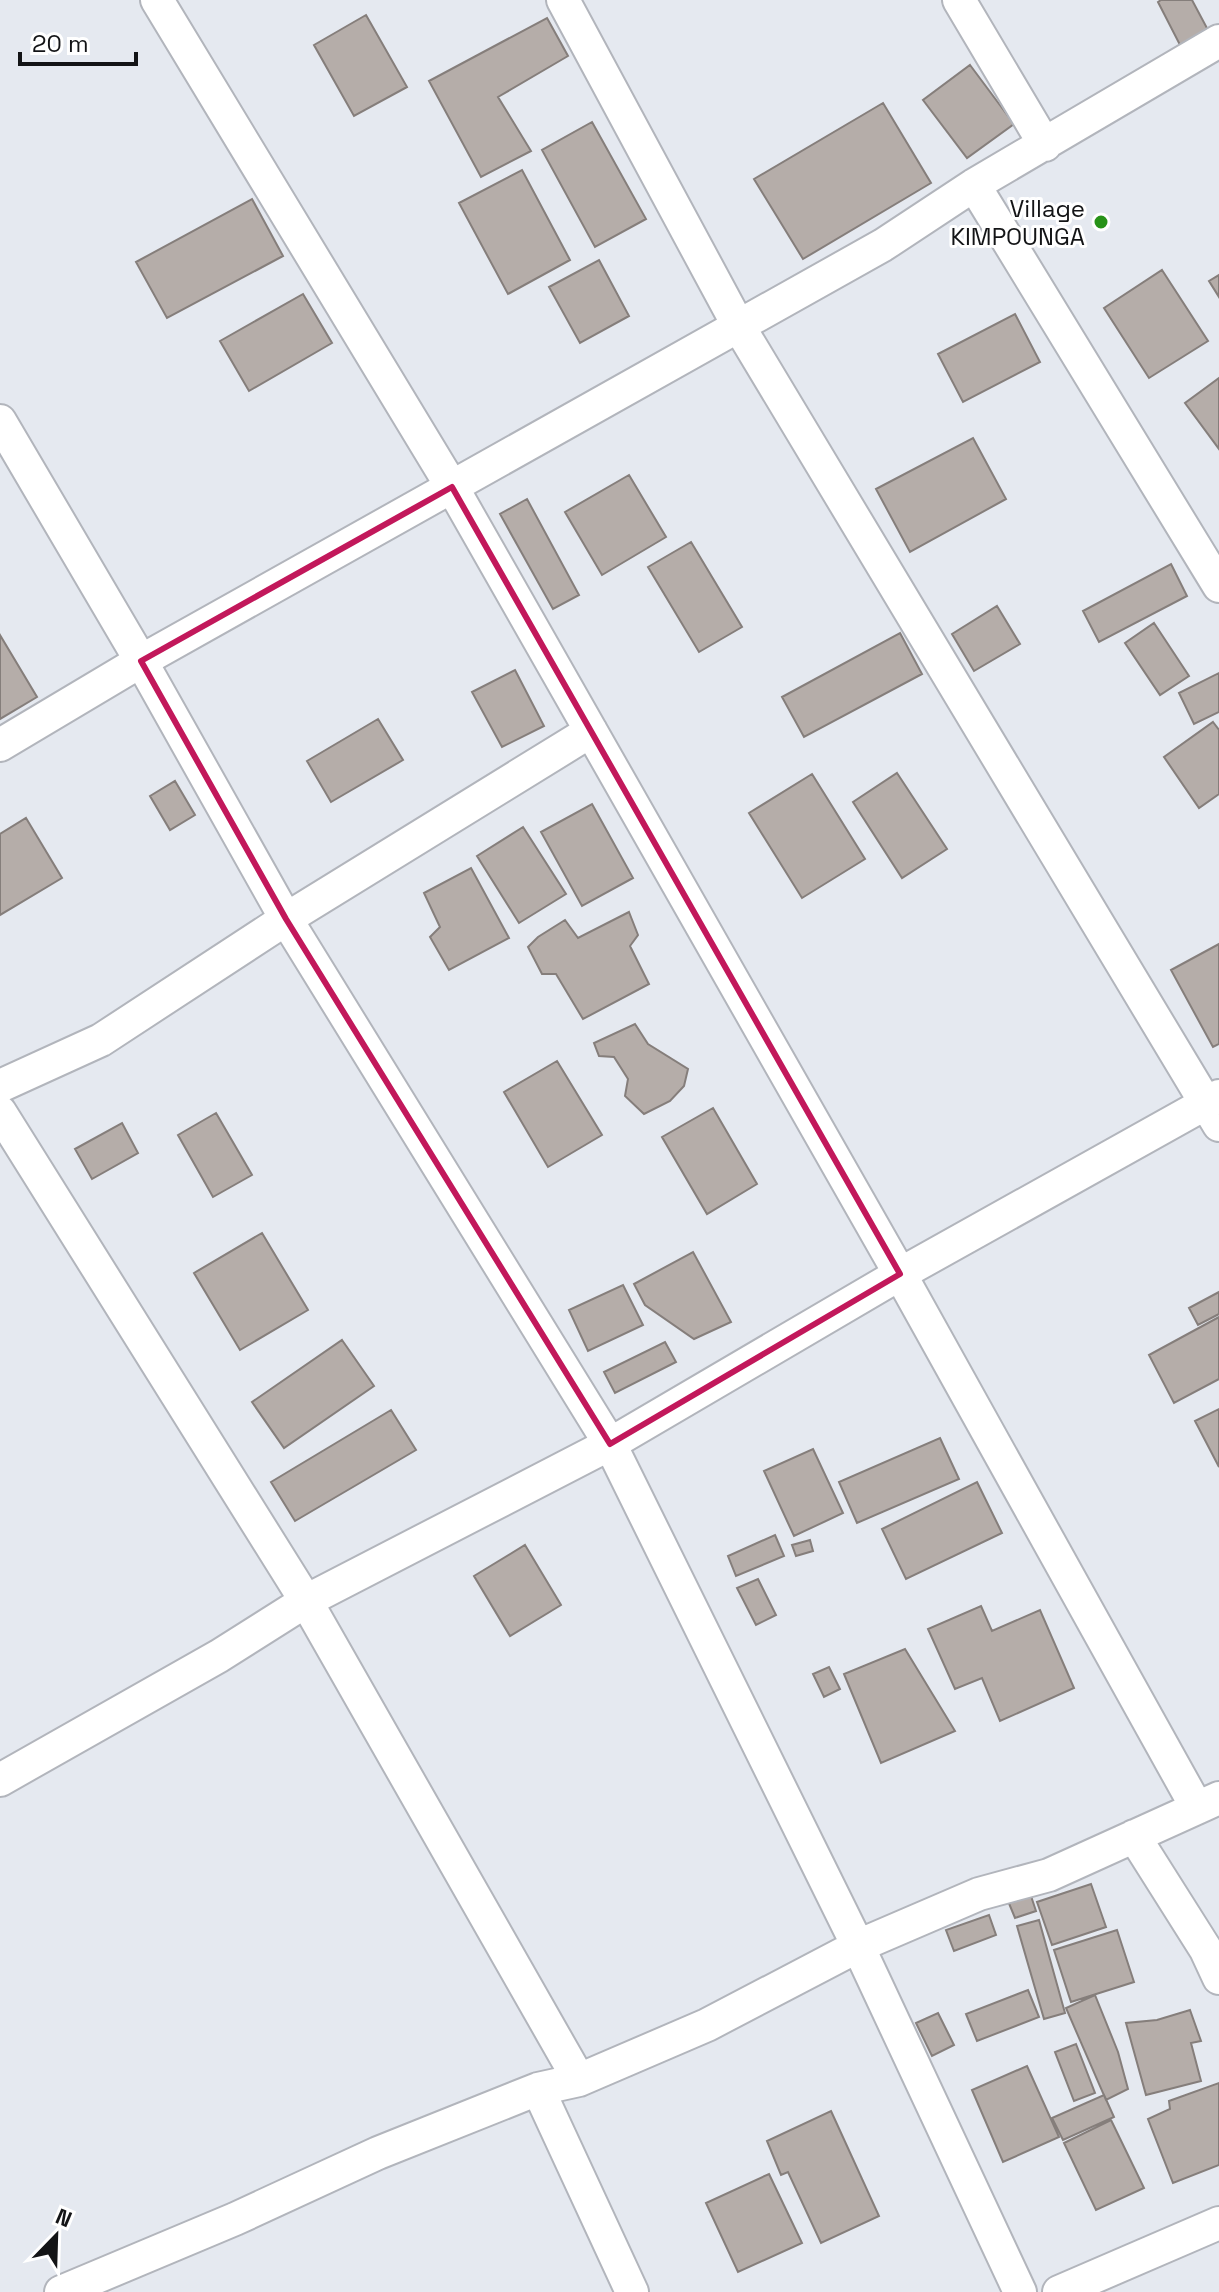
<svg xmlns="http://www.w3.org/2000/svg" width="1219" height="2292" viewBox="0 0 1219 2292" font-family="'Space Grotesk',sans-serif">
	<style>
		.building { fill: #b5ada9; stroke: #857e7b; stroke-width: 2 }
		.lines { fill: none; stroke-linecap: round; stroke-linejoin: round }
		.minor-casing { stroke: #b2b5bc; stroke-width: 36 }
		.minor { stroke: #fff; stroke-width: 32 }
		.marked { fill: none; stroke: #c2185b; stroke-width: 6; stroke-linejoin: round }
		.poi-dot { fill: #279218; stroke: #fff; stroke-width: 3 }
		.labels { text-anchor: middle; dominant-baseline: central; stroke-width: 6; stroke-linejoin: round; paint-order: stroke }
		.poi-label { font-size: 24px; fill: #131416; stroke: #fff; text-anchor: end }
	</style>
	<rect width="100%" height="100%" fill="#e5e9f0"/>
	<path class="building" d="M1161,0h31l16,30 -28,15 -22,-43z
		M366,15l41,72 -53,29 -40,-71z
		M547,18l21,38 -70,41 33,54 -50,26 -52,-96z
		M970,65l44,59 -47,34 -44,-58z
		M883,103l48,80 -128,76 -49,-80z
		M592,122l54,97 -51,28 -53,-97z
		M522,170l48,90 -62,34 -49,-91z
		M252,199l31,57 -116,62 -31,-56z
		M599,260l30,56 -49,27 -31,-56z
		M1162,270l46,71 -59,37 -45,-70z
		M1219,275v22l-10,-16z
		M303,294l29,49 -83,48 -29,-50z
		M1015,314l25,48 -77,40 -25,-48z
		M1219,378v71l-34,-46z
		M973,438l33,61 -96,53 -34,-63z
		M629,475l37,62 -64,38 -37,-63z
		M527,499l52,96 -26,14 -53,-95z
		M691,542l51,85 -43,25 -51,-85z
		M1171,564l16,32 -88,46 -16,-31z
		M997,606l23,38 -46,27 -22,-37z
		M1154,623l35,53 -29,19 -35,-52z
		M900,633l22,41 -118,63 -22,-40z
		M0,635l37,62 -37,22z
		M515,670l29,56 -42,21 -30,-55z
		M1219,673v39l-25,12 -15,-31z
		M378,719l25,41 -72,42 -24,-41z
		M1213,722l6,8v64l-20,14 -35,-51z
		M897,773l50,76 -45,29 -49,-76z
		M812,774l53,85 -63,39 -53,-85z
		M175,781l20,34 -25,15 -20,-34z
		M592,804l41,74 -51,28 -41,-74z
		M26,818l36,60 -62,37v-81z
		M523,827l43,67 -47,29 -42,-67z
		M471,868l38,70 -60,32 -19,-33 10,-10 -16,-34z
		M629,912l9,23 -8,11 19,38 -66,35 -27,-45h-14l-14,-27 10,-10 27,-17 13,18z
		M1219,944v100l-6,3 -42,-77z
		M635,1024l13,20 40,25 -4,17 -14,15 -26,13 -19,-18 3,-17 -14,-22 -15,-1 -5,-13z
		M557,1061l45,74 -54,32 -44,-75z
		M713,1108l44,76 -50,30 -45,-77z
		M216,1113l36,62 -39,22 -35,-62z
		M122,1123l16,30 -46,26 -17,-30z
		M262,1233l46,77 -68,40 -46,-77z
		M693,1252l38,70 -37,17 -49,-34 -11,-21z
		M623,1285l20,40 -55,26 -19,-41z
		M1219,1292v22l-21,11 -9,-17z
		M1219,1317v62l-45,24 -25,-48z
		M342,1340l32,46 -90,62 -32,-46z
		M665,1342l11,20 -61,31 -11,-21z
		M1219,1409v58l-24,-46z
		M391,1410l25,40 -121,71 -24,-39z
		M940,1438l19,41 -102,44 -18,-41z
		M813,1449l30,64 -49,23 -30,-65z
		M977,1482l25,51 -96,46 -24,-50z
		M775,1535l9,21 -48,20 -8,-20z
		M810,1540l3,11 -17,5 -4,-11z
		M525,1545l36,60 -51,31 -36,-60z
		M758,1579l18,36 -20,10 -19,-37z
		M981,1606l11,25 48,-21 34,78 -74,33 -18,-43 -27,11 -27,-60z
		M905,1649l50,82 -74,32 -37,-89z
		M829,1667l11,22 -16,8 -11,-23z
		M1091,1884l15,43 -54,18 -15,-43z
		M1030,1893l6,18 -21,7 -7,-17z
		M989,1915l7,20 -42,16 -8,-21z
		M1039,1920l26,93 -21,6 -27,-93z
		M1117,1930l17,52 -63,20 -17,-52z
		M1028,1990l11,27 -62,24 -11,-27z
		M1095,1995l23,57 10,37 -22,11 -40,-92z
		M1190,2010l11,31 -10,2 10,38 -55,14 -20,-72 31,-3z
		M938,2013l16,32 -22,11 -16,-33z
		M1076,2044l19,49 -21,8 -19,-49z
		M1027,2066l32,71 -56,25 -31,-72z
		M1219,2083v82l-46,18 -25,-64 22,-10 -1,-8z
		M1104,2095l10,22 -51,23 -11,-22z
		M831,2111l48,105 -58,27 -33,-71 -7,3 -14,-34z
		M1111,2120l33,68 -48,22 -32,-67z
		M769,2174l33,69 -64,29 -32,-69z"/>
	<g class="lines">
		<defs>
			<path id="minor" d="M157,0l295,487 448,787 297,534
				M563,0l175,325 481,800
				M959,0l86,145
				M974,185l245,401
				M0,421l141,240 145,258 324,525 248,502 162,346
				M0,745l141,-84 742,-416 91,-60 245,-144
				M0,1086l101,-46 185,-121 305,-188
				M0,1112l306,489 273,479
				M0,1780l219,-124 87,-55 304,-157 290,-170 319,-178
				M1134,1836l72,114 13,28
				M538,2089l94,203
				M61,2292l174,-73 143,-66 160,-64 41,-9 128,-55 151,-79 121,-52 70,-19 170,-77
				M1059,2292l160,-69"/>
		</defs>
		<use href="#minor" class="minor-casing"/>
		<use href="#minor" class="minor"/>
	</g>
	<path class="marked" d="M452,487l448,787 -290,170 -324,-525 -145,-258z"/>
	<circle class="poi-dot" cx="1101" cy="222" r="8"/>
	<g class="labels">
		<g class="poi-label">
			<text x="1085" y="208">Village<tspan x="1085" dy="28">KIMPOUNGA</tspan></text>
		</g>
	</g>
	<g transform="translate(56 2236) rotate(23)" stroke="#ffffff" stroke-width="6" paint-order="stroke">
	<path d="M0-6L14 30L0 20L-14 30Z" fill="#131416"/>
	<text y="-12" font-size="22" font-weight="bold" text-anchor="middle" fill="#131416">N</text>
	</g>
	<path d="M20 52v12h116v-12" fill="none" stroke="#131416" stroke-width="4"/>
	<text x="32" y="52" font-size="24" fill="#131416" stroke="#ffffff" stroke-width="6" paint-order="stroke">20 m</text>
</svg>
